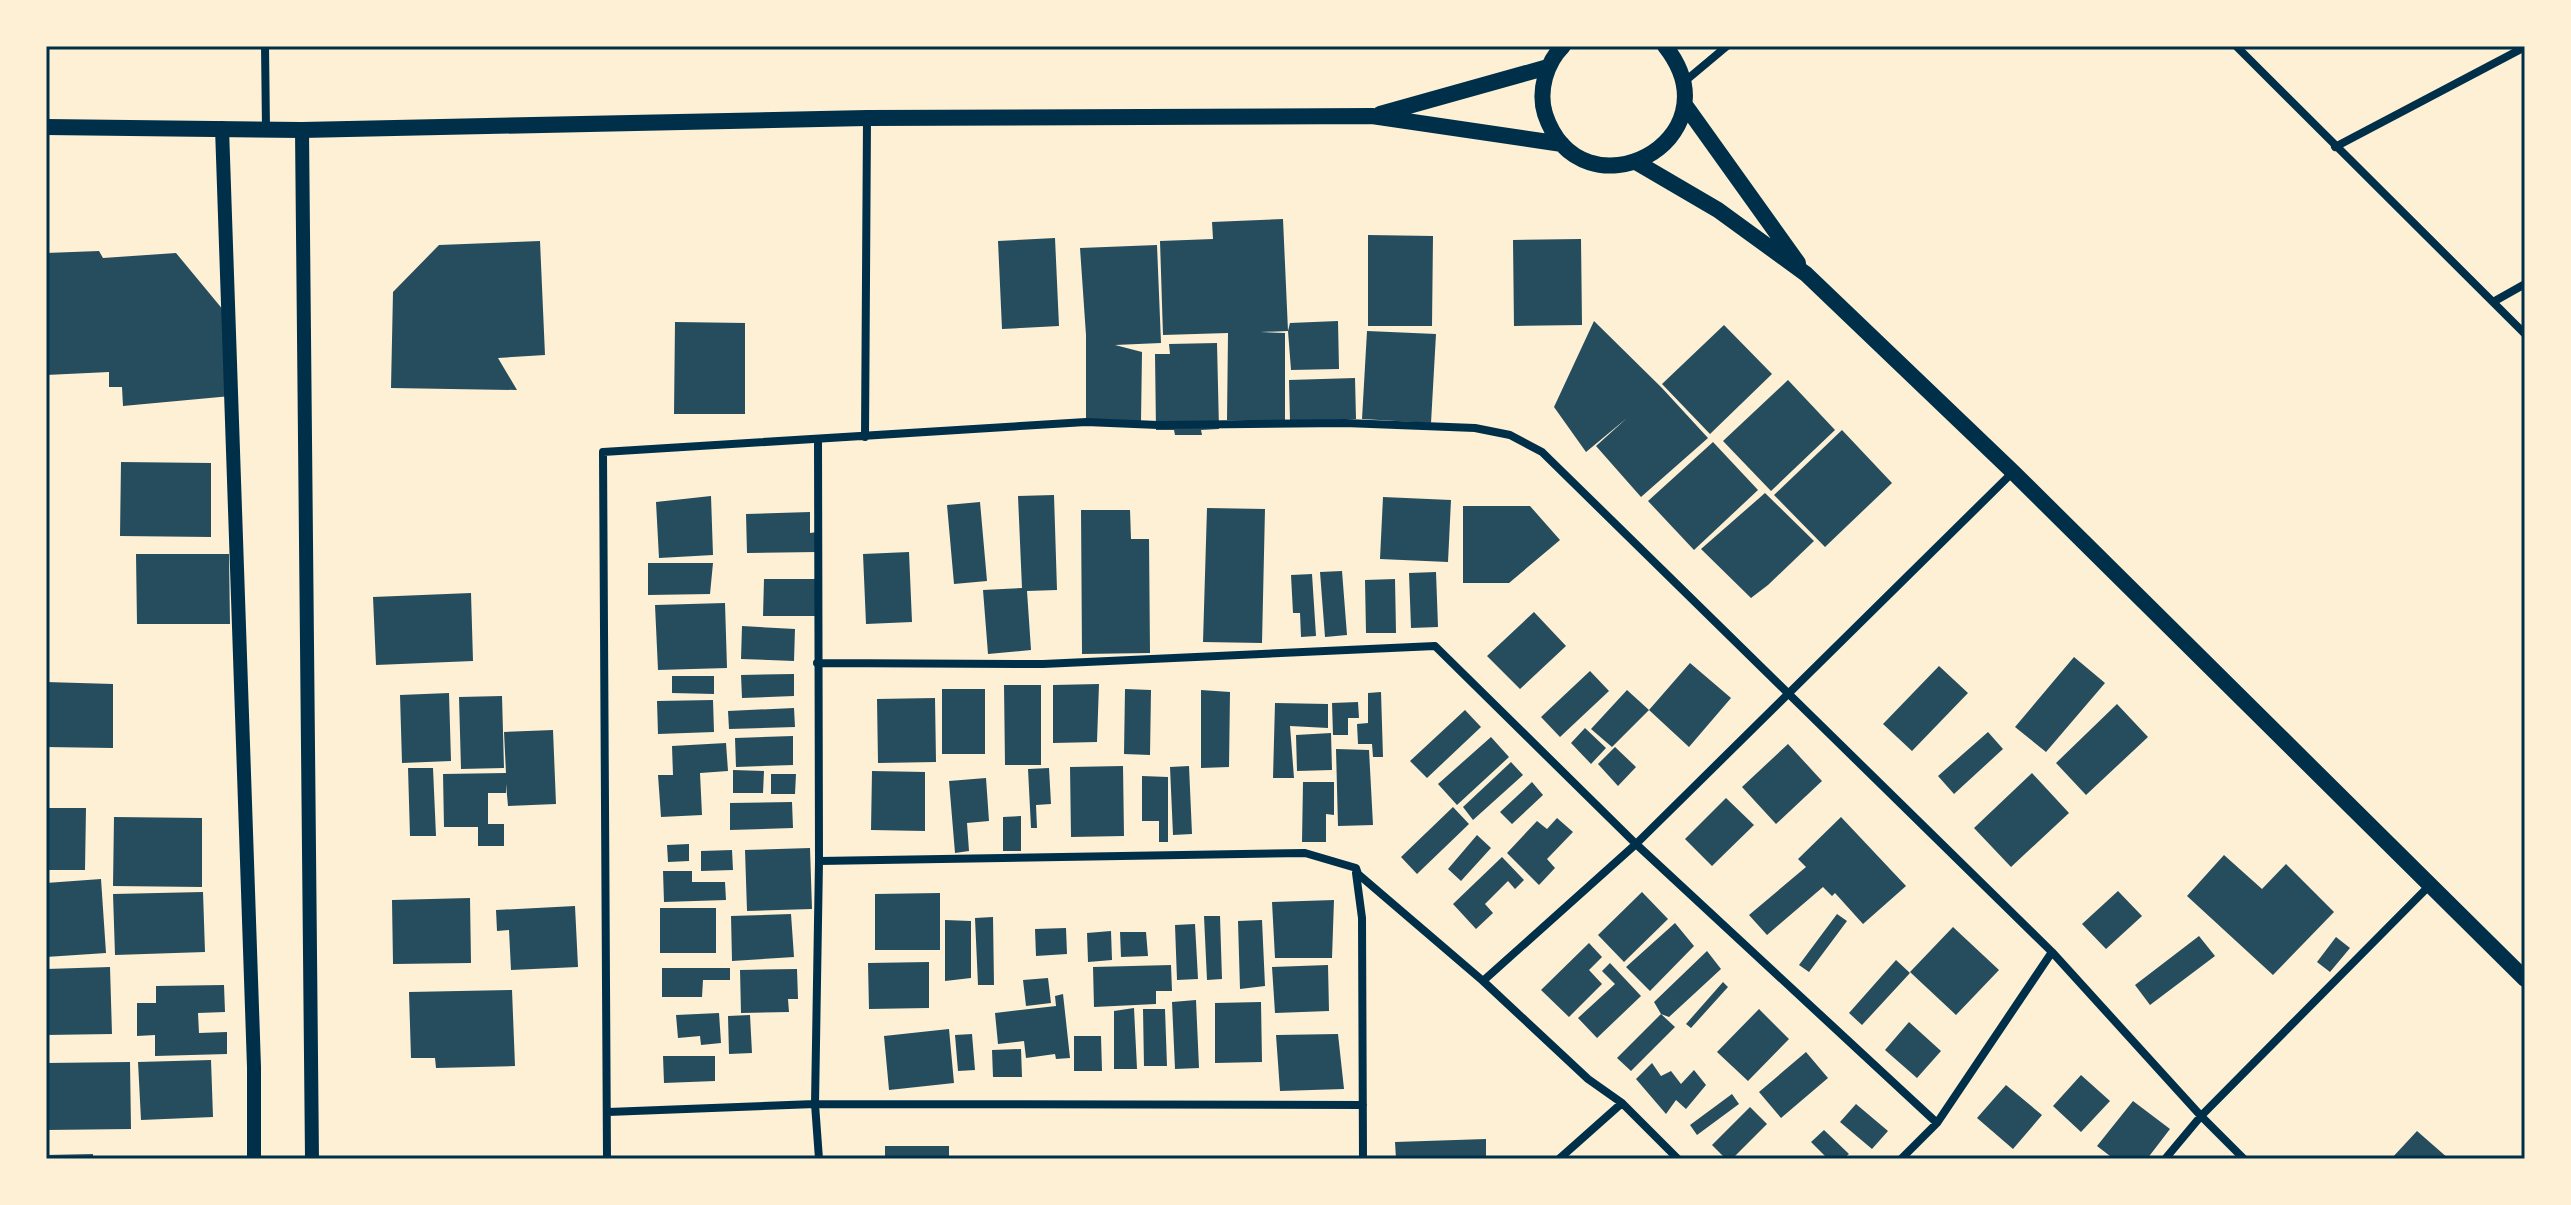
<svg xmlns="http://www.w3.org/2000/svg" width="2571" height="1205" viewBox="0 0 2571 1205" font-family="'Nunito Sans',sans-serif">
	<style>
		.building { fill: #264d5e }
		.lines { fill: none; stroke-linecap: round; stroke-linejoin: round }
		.minor { stroke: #003049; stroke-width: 8 }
		.tertiary { stroke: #003049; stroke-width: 14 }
		.secondary { stroke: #003049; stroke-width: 16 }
		.neatline { fill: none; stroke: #003049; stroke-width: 3 }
	</style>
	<rect width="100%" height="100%" fill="#fdf0d5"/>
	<path class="building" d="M1283,219l5,112 2,-8 48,-2 1,48 -48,1 -3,-39 -28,1 25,1v87h-58l1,-87 -65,2 -3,-94 53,-2 -1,-17z
		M1368,235l65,1 -1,90h-64z
		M1055,238l4,88 -57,3 -4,-88z
		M1581,239l1,86 -68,1 -1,-86z
		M540,241l5,114 -47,3 19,32 -126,-2 2,-96 46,-47z
		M1157,245l4,98 -46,2 27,7 -1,70h-55v-87l-6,-87z
		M99,251l4,7 73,-5 53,64 2,79 -108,10 -1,-19h-13v-15l-63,3v-122z
		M1594,321l68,67 46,50 -67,59 -45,-51 31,-28 -41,34 -32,-45z
		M675,322l70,1v91h-71z
		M1724,325l48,49 -62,60 -48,-50z
		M1367,331l69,3 -5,89 -69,-4z
		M1217,343l2,86 -18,1 1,5h-27l-1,-5h-18l-1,-76h15l-1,-10z
		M1355,378l1,41 -66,2 -1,-41z
		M1788,380l47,50 -64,61 -48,-50z
		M1842,430l50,53 -67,64 -51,-52z
		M1713,442l45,48 -64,60 -46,-49z
		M121,462l90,1v74l-91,-1z
		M1765,493l49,48 -46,44 -17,13 -50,-49z
		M1054,495l3,95 -30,1 4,59 -43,4 -5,-64 39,-2 -4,-92z
		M711,496l2,59 -54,3 -3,-56z
		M1383,497l68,3 -3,62 -68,-3z
		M980,502l7,79 -33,3 -7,-79z
		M1463,506h67l30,34 -51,43h-46z
		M1207,508l58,1 -3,134 -59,-1z
		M1081,510h49l1,29h18l1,114 -68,1z
		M810,512v21l7,-1v20l-70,1 -1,-39z
		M909,552l3,70 -46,2 -3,-70z
		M136,554h93l1,70h-93z
		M648,563h65l-3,31 -62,1z
		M1342,571l5,64 -22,2 -5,-65z
		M1436,572l2,55 -27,1 -2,-55z
		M1312,574l4,62 -15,1 -1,-24h-7l-2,-38z
		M764,579h54l1,37h-56z
		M1395,579l1,54h-30l-1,-53z
		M471,593l2,68 -97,4 -3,-68z
		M725,603l2,65 -69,2 -3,-65z
		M1534,612l32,34 -46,43 -33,-33z
		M742,626l53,3 -1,32 -53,-2z
		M2074,657l31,26 -59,69 -31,-25z
		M1690,663l41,35 -42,49 -40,-37 -37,37 -21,-18 36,-39 22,20z
		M1939,666l29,27 -56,58 -29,-27z
		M1590,671l19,20 -49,46 -19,-20z
		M794,674v22l-52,2 -1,-23z
		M672,676h42v18l-42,-1z
		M46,682l67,2v64l-67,-1z
		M1099,684l-2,58 -44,1v-58z
		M1004,685h37v80h-36z
		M942,689h43v65h-43z
		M1125,689l26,1 -1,65 -26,-1z
		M1201,690l29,2 -1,75 -28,1z
		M1381,692l2,65h-10l-1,-13h-14l-1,-20 11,-1v-30z
		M449,693l2,68 -49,2 -2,-68z
		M502,696l2,72 -43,1 -2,-72z
		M935,698l1,64 -58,1 -1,-64z
		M713,700l1,32 -56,2 -1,-33z
		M1358,702l1,16h-11v17h-15l-1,-32z
		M1275,703l53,1v24l-38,-2 4,52h-21z
		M2117,704l31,33 -62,58 -30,-32z
		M794,708l1,19 -66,2 -1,-18z
		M1465,710l16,17 -54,51 -17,-17z
		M1585,728l21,20 -15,16 -20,-21z
		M553,730l3,74 -48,2 -2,-22v9h-18v31h16v22h-26v-19h-34l-1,-53 63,-1 -2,-41z
		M1988,732l15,17 -49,45 -16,-18z
		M1331,733l1,37 -35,1 -1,-36z
		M793,736v29l-57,2 -1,-29z
		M1491,737l18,20 -52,48 -19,-21z
		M726,743l2,28 -28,2 2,42 -41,2 -3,-42h15l-1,-29z
		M1788,744l34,37 -46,43 -34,-37z
		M1615,747l21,20 -18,19 -20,-22z
		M1336,749l33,1 4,75 -35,1z
		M1511,762l12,13 -50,45 -10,-13z
		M1123,766l1,70 -53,1 -1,-70z
		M1189,766l3,68 -19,1 -3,-68z
		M408,768h25l3,68h-26z
		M1049,768l2,36 -15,1 1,23h-6l-3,-59z
		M733,770l31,1 -1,22h-30z
		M872,771l53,1v59l-54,-1z
		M2032,773l37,40 -58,54 -37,-39z
		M771,774h25l-1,20h-24z
		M1142,776l26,1v65h-9v-21h-17z
		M986,778l3,43 -22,2 2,28 -14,2 -6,-72z
		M1303,782h31v33l-8,-1v28h-24z
		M1532,782l11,13 -31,29 -12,-12z
		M1726,798l28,27 -42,41 -27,-27z
		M792,802l1,26 -63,2v-27z
		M1453,807l16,17 -52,50 -16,-17z
		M46,808h40l-1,62h-39z
		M1021,816v35h-18v-34z
		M114,817l88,1v69l-89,-1z
		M1841,817l65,69 -43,38 -28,-31 -3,3 -9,-9 -56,48 -18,-20 57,-48 -8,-8z
		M1557,818l16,14 -26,27 8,9 -16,17 -32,-32 30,-32 10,8z
		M1477,835l14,13 -30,33 -13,-12z
		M689,844v17l-21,1 -1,-17z
		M810,848l2,61 -65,2 -2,-61z
		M732,850l1,20 -32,1v-20z
		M2224,855l38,34 24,-25 48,48 -61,63 -86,-79z
		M1502,857l22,23 -9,9 -7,-8 -23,23 8,9 -17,16 -23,-25z
		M663,871h29v11h33l1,18 -62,2z
		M101,879l5,74 -60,4v-74z
		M2118,891l24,25 -36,33 -24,-25z
		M203,892l2,60 -90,3 -2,-61z
		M1642,892l26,27 -44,43 -26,-27z
		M940,893v57h-65v-56z
		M470,898l1,65 -78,1 -1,-64z
		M1334,900l-2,58h-57l-3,-56z
		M575,906l3,61 -67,3 -2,-40 -12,1 -1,-21z
		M660,908h56v45h-56z
		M791,914l3,43 -62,4 -1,-45z
		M1837,914l10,7 -38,51 -10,-7z
		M1204,916h16l2,63 -15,1z
		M993,917l1,68h-16l-3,-67z
		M945,920l26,1v57l-26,3z
		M1262,920l3,66 -25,3 -2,-68z
		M1675,923l19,23 -44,45 -24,-24z
		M1195,924l3,55 -21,1 -2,-55z
		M1953,927l46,43 -43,45 -46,-43z
		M1066,928l1,26 -31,2 -1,-27z
		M1111,931l1,29 -24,2 -1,-29z
		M1120,932h26l2,24 -27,1z
		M2199,936l16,20 -65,49 -15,-20z
		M2336,937l14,11 -20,24 -13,-10z
		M1589,943l13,14 -13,13 13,14 -33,33 -28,-27z
		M1707,951l14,18 -52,48 -8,-3 -7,-12z
		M1896,960l14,13 -48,52 -13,-12z
		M929,962v46l-60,1 -1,-46z
		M1610,963l31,33 -44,42 -19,-20 37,-34 -13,-13z
		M1171,965l1,26h-16v13l-62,3 -1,-40z
		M1328,965l1,46 -54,2 -3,-46z
		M110,967l2,67 -66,1v-66z
		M662,968h68v12h-27l-1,17h-40z
		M797,969l1,30h-10l1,13 -48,1 -1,-43z
		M1048,978l3,25 -25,3 -3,-26z
		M1723,982l5,5 -37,41 -5,-4z
		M224,985l1,27 -27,1 1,20 28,-1v22l-72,2v-21l-18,1v-33h19v-17z
		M512,990l3,76 -79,2 -1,-10h-24l-2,-66z
		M1063,994l7,64 -14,1 -1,-5 -29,4 -2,-17 -26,3 -3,-31 61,-7 -1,-10z
		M1196,1000l3,68 -24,1 -3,-67z
		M1261,1002l1,60 -47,1v-60z
		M1134,1008l3,61h-23v-58z
		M1143,1009h22l2,57h-23z
		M1759,1009l30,30 -41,42 -31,-29z
		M719,1013l2,30 -20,2 -1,-9 -22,2 -2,-23z
		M1661,1014l14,13 -44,44 -14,-13z
		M750,1015l2,38 -23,1 -1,-38z
		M1909,1022l32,29 -24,27 -32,-28z
		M949,1029l5,54 -65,7 -5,-54z
		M972,1034l3,36 -17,1 -3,-36z
		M1338,1034l6,55 -64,2 -4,-56z
		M1074,1036h27l1,35h-28z
		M1021,1049l1,28h-29l-1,-27z
		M1806,1052l22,26 -47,40 -22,-26z
		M663,1056h52v25l-51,2z
		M211,1060l2,57 -72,3 -3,-58z
		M130,1062l1,67 -85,1v-67z
		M1652,1063l9,13 10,-5 10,13 13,-14 12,15 -20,24 -10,-9 -10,14 -30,-35z
		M2081,1075l29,26 -29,31 -28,-26z
		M2006,1085l36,30 -29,34 -36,-31z
		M1732,1094l7,10 -42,31 -7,-10z
		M2133,1101l37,28 -23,30h-33l-17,-13z
		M1856,1104l32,27 -16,18 -32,-27z
		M1750,1107l17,17 -35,35h-6l-14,-14z
		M1824,1130l25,24 -6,5h-15l-17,-17z
		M2417,1131l32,28h-58z
		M1486,1139v20h-90l-1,-17z
		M885,1146h64v13h-64z
		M93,1154v5h-47v-4z"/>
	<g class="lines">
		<path class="minor" d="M265,46l1,83
			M2236,46l289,288
			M1684,82l43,-36
			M2335,147l190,-100
			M2493,302l32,-18
			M865,437l2,-318
			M818,439l1,422 -4,243 4,55
			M817,663l226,1 392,-18 201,198 377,-372
			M819,861l486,-8 51,15 2,6 125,107 105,98 34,24 56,56
			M1356,873l6,45 1,241
			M1483,981l153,-137 301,279
			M608,1112l207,-8 548,1
			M607,1159l-4,-707 483,-30 72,3 187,-2 130,5 35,7 32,17 510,500 149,164 43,43
			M1559,1159l63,-56
			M1901,1159l36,-36 115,-171
			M2165,1159l36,-43 230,-232"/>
		<path class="tertiary" d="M222,128l32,939v92
			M302,130l10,1029"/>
		<path class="secondary" d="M1563,46c-17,17 -25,45 -18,68 36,108 195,27 120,-68
			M1685,105l113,158
			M1380,114l168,-47
			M46,127l256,3 565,-12 505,-2 190,28
			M1636,162l82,48 88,64 207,198 512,507"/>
	</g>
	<rect width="2571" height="1205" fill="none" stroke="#fdf0d5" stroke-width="96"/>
	<rect x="48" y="48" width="2475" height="1109" class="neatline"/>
</svg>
